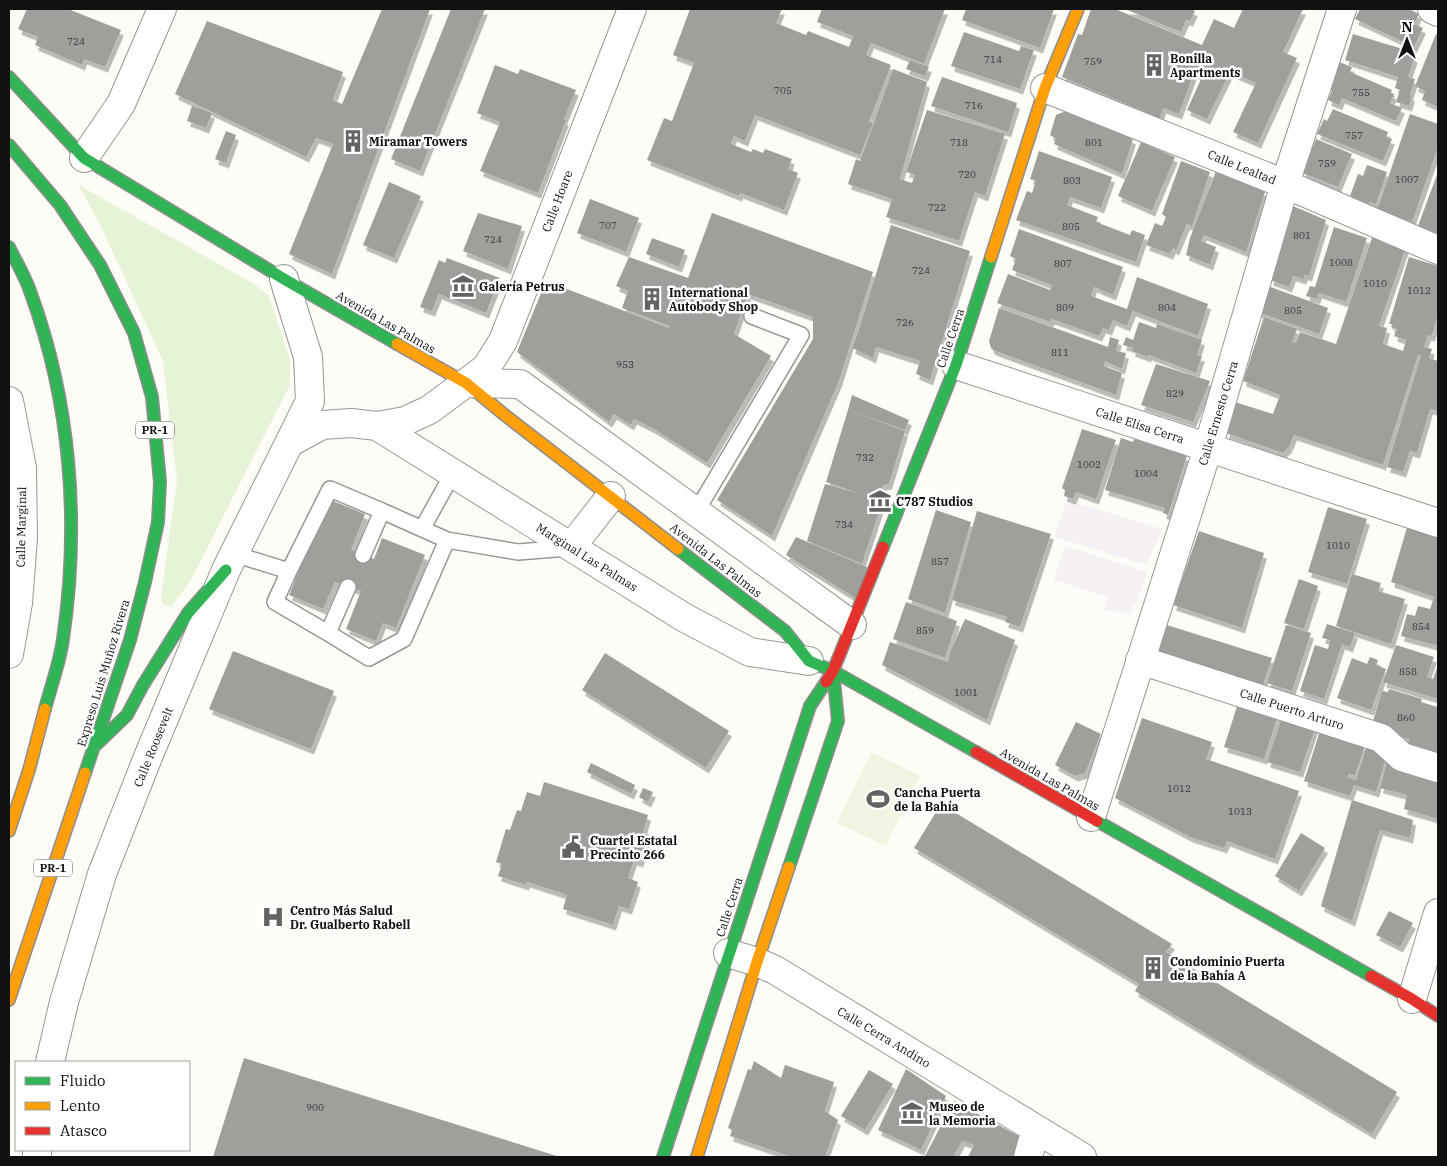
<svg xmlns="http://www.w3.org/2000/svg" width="1447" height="1166" viewBox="0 0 1447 1166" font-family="'IBM Plex Serif',serif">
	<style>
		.industrial { fill: #f5f0f3 }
		.green { fill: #e7f3d7 }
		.pitch { fill: #f0f6e1 }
		.building { fill: #a19f9c; filter: url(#shadow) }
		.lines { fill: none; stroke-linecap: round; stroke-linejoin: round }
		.lane-casing { stroke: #979795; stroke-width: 18 }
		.street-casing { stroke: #979795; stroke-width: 30 }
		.fast-casing { stroke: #8e8d8b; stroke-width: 14 }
		.slow-casing { stroke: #8e8d8b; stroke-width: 14 }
		.jam-casing { stroke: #8e8d8b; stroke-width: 14 }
		.lane { stroke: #fffffe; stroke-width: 15 }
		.street { stroke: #fffffe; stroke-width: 28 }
		.fast { stroke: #30b455; stroke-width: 11 }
		.slow { stroke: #ff9f0a; stroke-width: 11 }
		.jam { stroke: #e5322d; stroke-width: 11 }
		.labels { text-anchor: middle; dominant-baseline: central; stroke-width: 5; stroke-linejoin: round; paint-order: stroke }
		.number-label { font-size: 10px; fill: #353434 }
		.shield { fill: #fff; stroke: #585858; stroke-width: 1 }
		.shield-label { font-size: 11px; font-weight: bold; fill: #111 }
		.poi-label { font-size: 12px; font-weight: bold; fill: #111; stroke: #fff; text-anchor: start }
		.street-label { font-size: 12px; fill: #111; stroke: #fff }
	</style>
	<defs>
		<filter id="shadow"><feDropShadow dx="3" dy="5.5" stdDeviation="0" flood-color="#0004"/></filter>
	</defs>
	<rect width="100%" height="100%" fill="#fdfcf7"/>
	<path class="industrial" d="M1067,500l95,29 -15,36 -93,-28z
		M1065,546l82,26 -11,33h-2l-3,10 -15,-5 -1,3 -12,-4 4,-12 -53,-17z"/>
	<path class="green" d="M79,185l175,99 15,12 21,63v26l-99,195 -20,27 -8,-3 -2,-7 16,-116 -14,-120 -59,-128z"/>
	<path class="pitch" d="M871,752l49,24 -34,70 -49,-23z"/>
	<path class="building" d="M27,9h41l53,21 -16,37 -21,-8 -2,6 -47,-20 3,-8 -20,-8z
		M382,9h48l-98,265 -43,-20 44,-110 -17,-6 -10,19 -131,-63 32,-73 136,51 -10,28 9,4z
		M451,9h34l-65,162 -29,-12z
		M690,9h92l-6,14 30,12 2,-4 41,16 4,-11 -36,-14 5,-13h123l-21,55 -53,-21 -5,12 25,10 -22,57 4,1 -13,32 -105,-40 -10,26 -11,-5 -3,8 20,8 2,-3 10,4 2,-4 27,10 -4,10 10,4 -14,37 -44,-17 -1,3 -92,-36 17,-42 8,3 22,-58 -21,-8z
		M966,9h88l-14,39 -78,-28z
		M1091,9h24l87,36 12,-26 20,9 9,-19h60l-20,43 14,6 -39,85 -25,-11 23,-49 -26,-11 -23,47 -20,-9 15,-33 -8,-4 -15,41 -16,-6 -3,10 -98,-41 16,-43 4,1z
		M1125,9h66l4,2 -5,10 -4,-1 -5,12z
		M1360,9h49l10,5 -5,10 9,4 -9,19 -59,-28z
		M964,32l55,19 2,-5 13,4 -14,39 -69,-23z
		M1353,34l63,19 -8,24 7,2 -5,16 2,1 -3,10 -13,-4 4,-12 -5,-2 3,-11 -53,-17z
		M1436,34l2,1v72l-16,-7 3,-9 -10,-5z
		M910,60l19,7 -4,9 -19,-7z
		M1339,62l13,5 -2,5 42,18 -1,3 3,1 -4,9 12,5 -6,13 -54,-23 -3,7 -11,-5 4,-9 -4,-2z
		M495,65l23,9 2,-5 56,21 -12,29 2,1 -28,73 -58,-22 20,-49 -23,-9z
		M893,69l34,13 -27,97 12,4 3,-8 -9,-3 21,-62 78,24 -20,62 -10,-4 -16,49 -73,-24 6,-18 -44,-15 8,-25 4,2z
		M942,77l75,26 -9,29 -77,-26z
		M192,106l20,7 -6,15 -19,-7z
		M1333,109l55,23 -2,5 6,2 -9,22 -66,-27 7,-15 3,2z
		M1066,111l67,28 -11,35 -68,-30 2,-5 -6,-4 6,-20z
		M1410,114l28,10v23l-26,75 -35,-12z
		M226,131l10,4 -10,28 -11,-4z
		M1316,139l36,15 -14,33 -36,-14z
		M1141,142l34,15 -23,54 -34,-15z
		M1039,151l73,26 -11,31 -31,-11 -3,8 31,12 -2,5 34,13 2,-5 13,5 -9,27 -120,-42 11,-29 5,2 4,-12 -6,-2z
		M1181,161l29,11 -18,54 -5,-2 -11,26 -3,-2 -3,6 -24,-9 9,-22 7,3 4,-9 -4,-3z
		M1367,165l20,7 -11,32 -6,-2 -1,2 -19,-8 8,-22 5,2z
		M1216,171l33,12 16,9 -19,60 -42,-17 -3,6 15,6 -6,18 -24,-10 4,-17z
		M1438,172v62l-20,-8z
		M389,182l32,14 -27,62 -31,-13z
		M590,199l49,19 -13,34 -49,-19z
		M1293,206l33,14 -17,56 -4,-1 -2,4 -10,-3 -4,11 -19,-7 11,-30 -2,-1z
		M478,213l44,13 -14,43 -45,-18z
		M712,213l161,59 -34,109 -67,155 -55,-36 96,-161v-22l-65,-23 -14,40 37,22 -64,107 -53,-34 -20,-10 -3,6 -17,-11 -5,8 -92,-70 29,-71 123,47v-2l-47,-18 6,-17 -12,-5 13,-29 59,21z
		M891,225l79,26 -40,129 -14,-6 4,-13 -44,-14 -3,11 -21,-10 8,-22z
		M1334,227l33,11 -21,64 -27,-9 -2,6 -11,-3 4,-10 5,1z
		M1019,229l104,38 -10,28 -19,-8 -3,9 36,13 10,-32 71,27 -10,32 -65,-25 -6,15 -14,-6 -4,10 -6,-2 -4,8 -47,-17 -2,3 -53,-19 11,-29 42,16 2,-5 -40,-15 4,-11 -6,-3z
		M1375,229l33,12 -29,85 8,2 -4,16 20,7 3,-11 -12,-4 3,-7 -6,-2 1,-3h-3l20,-67 29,9v48l-6,22 -4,-1 -4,12 8,2 -3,9 9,3v50l-8,-2 -13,44 -7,-2 -7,21 -16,-5 34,-112h-3l-35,110 -89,-30 -5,12 -6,6 -57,-20 9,-31 38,12 7,-19 -37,-14 21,-64 33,12 -5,13 4,1 4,-11 36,12z
		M652,238l33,12 -6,17 -33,-13z
		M447,258l53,20 -14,35 -47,-19 -7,17 -12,-4 19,-47 6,3z
		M1268,286l60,22 -9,26 -61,-22z
		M999,308l109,39 2,-10 9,3 -3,11 10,2 -4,16 -17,-8 -1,5 18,7 -6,22 -123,-45 -2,-2 -2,-7z
		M1139,322l17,6 1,-4 45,16 -5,15 5,1 -6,17 -47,-18 -1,2 -16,-6 1,-3 -10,-3 3,-8 7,3z
		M1156,364l54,17 -17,41 -52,-17z
		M852,395l57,25 -4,10 -57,-20z
		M848,410l57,21 -16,53 -6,1 -5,15 3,6 -19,58 -55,-23 18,-57 33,9 -32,-11z
		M1082,429l34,11 -20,59 -20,-7 -3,7 -9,-3 1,-6 -3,-2z
		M1121,438l12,4 1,-3 53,17 -19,59 -5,-2 2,-5 -60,-18z
		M328,499l37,15 -14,36 23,9 8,-21 43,17 -29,73 -13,-5 -7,18 -30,-12 15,-38 -26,-9 -12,27 -34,-14z
		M1328,507l39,12 -20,65 -39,-12z
		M936,510l35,12 -26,91 -37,-14z
		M977,511l74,23 -31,93 -15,-5 2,-5 -55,-17z
		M1410,517l28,10v119l-37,-10 6,-22 8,2 3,-10 12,3 4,-12 -43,-15z
		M1199,531l65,22 -22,75 -69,-23z
		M796,537l73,31 -12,31 -71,-44z
		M1352,574l29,9 -3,8 27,8 -14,45 -55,-18z
		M1299,579l19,7 -14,43 -20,-6z
		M906,602l51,19 -12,37 -52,-19z
		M965,619l50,21 -28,80 -105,-55 8,-23 58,20 2,-10z
		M1327,624l28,9 -5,14 -8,-3 -18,55 -24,-8 15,-46 13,4 2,-9 -8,-2z
		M1167,625l105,33 -11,33 -104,-33z
		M1286,625l25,8 -19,58 -25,-8z
		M1396,645l38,12 -7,20 6,2 5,-14v34l-55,-17z
		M233,651l101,40 -23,58 -102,-40z
		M605,653l124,78 -23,37 -124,-78z
		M1370,657l8,3 -2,5 10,4 -15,41 -34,-12 15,-40 15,6z
		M1389,689l33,10 -1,3 17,5v51l-31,-9 2,-10 -38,-11 11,-37 6,1z
		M1239,700l40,12 -15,47 -40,-12z
		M1283,714l33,11 -16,47 -33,-10z
		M1142,718l70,24 -6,17 93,32 -24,68 -48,-18 -3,7 -34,-11 -75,-39z
		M1076,722l25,12 -16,39 -10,3 -20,-11z
		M1320,731l45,14 -10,31 -6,-2 -2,3 9,3 10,-32 21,7 -11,37 -22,-7 -4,11 -46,-15z
		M1387,761l51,14v44l-34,-10 3,-14 -27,-7z
		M591,763l44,22 -4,9 -44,-22z
		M544,782l104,33 -5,18 6,2 -9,27 -6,-2 -6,18 10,4 -9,27 -10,-3 -6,19 -50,-16 4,-14 -40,-13 -1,3 -28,-9 4,-12 -6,-2 10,-33 4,1 7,-20 4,1 6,-19 13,4z
		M643,788l10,4 -5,10 -9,-5z
		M1352,800l61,20 -3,18 -30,-8 -28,91 -31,-15z
		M941,804l231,140 -6,8 231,140 -25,42 -237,-143 4,-7 -225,-136z
		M1301,833l24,15 -26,43 -24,-15z
		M1389,911l24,12 -13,24 -24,-12z
		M244,1058l316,99h-347z
		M754,1061l27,17 4,-13 49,17 -9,29 13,9 -13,37h-33l-62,-21 2,-6 -4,-2 20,-59 3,1z
		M906,1069l40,27 -25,54 -43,-20z
		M869,1070l24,14 -28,46 -24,-14z
		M954,1101l67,36 -5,20h-48l6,-12 -12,-4 -9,16h-25l-3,-1z"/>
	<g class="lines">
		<defs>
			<path id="lane" d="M696,512l105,-177 -49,-19
				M422,529l31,-56
				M447,540l71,12 51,-4
				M234,554l55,17 41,-82 52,22 -19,44
				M289,571l-14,31 53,31 20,-46
				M328,633l41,25 35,-19 43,-99 -65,-29"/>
			<path id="street" d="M1432,9l6,3
				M1045,88l240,96 153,66
				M84,158l37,-54 41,-95
				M956,365l482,158
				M466,383l54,1 332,241
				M9,401l13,67 1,70 -5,65 -9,51
				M377,426l308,192 65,34 59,9
				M289,443l33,-18 29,-2 26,3 28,-5 24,-11 57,-42 17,-27 129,-332
				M571,547l40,-51
				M1140,660l241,78 21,19 36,11
				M1091,817l117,-369 77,-264 57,-175
				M728,953l29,9 18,8 307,187
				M1412,999l26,-86
				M50,1062l14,-60 38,-128 46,-117 78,-187 84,-169 -2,-44 -24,-78
				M37,1157v-7
				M1028,1157l8,-28"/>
			<path id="fast" d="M9,77l75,81 200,121 113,65
				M9,145l51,60 40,60 34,68 18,64 8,85 -2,40 -13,60 -15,58 -45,133
				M9,247c7,15 16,29 21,44 41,111 50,232 33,348 -3,23 -12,47 -18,70
				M883,547l73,-182 35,-108
				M678,549l107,82 24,30 24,10 143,81
				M97,744l30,-29 16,-30 45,-72 38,-43
				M1097,821l274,155
				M789,867l49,-146 -5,-50
				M663,1157l147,-451 16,-24"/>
			<path id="slow" d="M991,257l54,-169 33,-79
				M397,344l69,39 40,33 172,133
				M9,831l20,-61 16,-61
				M9,1000l76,-227
				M697,1157l60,-195 32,-95"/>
			<path id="jam" d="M826,682l7,-11 50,-124
				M976,752l121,69
				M1371,976l41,23 26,17"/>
		</defs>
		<use href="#lane" class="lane-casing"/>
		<use href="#street" class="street-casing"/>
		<use href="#fast" class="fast-casing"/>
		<use href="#slow" class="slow-casing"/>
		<use href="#jam" class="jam-casing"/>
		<use href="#lane" class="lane"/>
		<use href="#street" class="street"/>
		<use href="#fast" class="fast"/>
		<use href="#slow" class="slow"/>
		<use href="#jam" class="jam"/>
	</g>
	<defs>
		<symbol id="building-bare" viewBox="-9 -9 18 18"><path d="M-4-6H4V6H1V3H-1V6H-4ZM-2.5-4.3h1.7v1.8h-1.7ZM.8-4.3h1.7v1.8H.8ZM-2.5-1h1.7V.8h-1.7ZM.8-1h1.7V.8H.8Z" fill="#646362" stroke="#fff" stroke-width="2.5" paint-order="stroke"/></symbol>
		<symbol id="museum-bare" viewBox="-9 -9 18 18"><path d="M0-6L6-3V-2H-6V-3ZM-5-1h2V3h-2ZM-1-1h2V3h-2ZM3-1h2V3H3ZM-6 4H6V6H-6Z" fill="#646362" stroke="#fff" stroke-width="2.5" paint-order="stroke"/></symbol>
		<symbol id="stadium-bare" viewBox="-9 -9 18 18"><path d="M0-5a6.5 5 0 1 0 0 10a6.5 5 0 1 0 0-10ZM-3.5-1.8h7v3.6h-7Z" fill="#646362" stroke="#fff" stroke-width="2.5" paint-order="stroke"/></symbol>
		<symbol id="civic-bare" viewBox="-9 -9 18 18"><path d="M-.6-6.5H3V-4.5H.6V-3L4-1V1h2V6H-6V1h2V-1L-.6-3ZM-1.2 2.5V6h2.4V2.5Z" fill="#646362" stroke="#fff" stroke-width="2.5" paint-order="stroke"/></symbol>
		<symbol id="hospital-bare" viewBox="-9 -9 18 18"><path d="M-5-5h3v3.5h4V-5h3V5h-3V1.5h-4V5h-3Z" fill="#646362" stroke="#fff" stroke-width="2.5" paint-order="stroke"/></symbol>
	</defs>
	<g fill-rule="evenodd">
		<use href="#building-bare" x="1138" y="49" width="32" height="32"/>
		<use href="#building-bare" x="337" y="125" width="32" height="32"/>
		<use href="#museum-bare" x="447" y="270" width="32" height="32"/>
		<use href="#building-bare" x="636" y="283" width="32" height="32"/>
		<use href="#museum-bare" x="864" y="485" width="32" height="32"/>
		<use href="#stadium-bare" x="862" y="783" width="32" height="32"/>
		<use href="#civic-bare" x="557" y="831" width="32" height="32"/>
		<use href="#hospital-bare" x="257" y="901" width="32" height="32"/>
		<use href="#building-bare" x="1137" y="952" width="32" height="32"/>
		<use href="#museum-bare" x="896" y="1097" width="32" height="32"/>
	</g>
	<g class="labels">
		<g class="number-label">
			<text x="76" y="41">724</text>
			<text x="993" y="59">714</text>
			<text x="1093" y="61">759</text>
			<text x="783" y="90">705</text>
			<text x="1361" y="92">755</text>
			<text x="974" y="105">716</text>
			<text x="1354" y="135">757</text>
			<text x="959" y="142">718</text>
			<text x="1094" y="142">801</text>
			<text x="1327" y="163">759</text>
			<text x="967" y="174">720</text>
			<text x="1407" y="179">1007</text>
			<text x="1072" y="180">803</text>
			<text x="937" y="207">722</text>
			<text x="608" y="225">707</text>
			<text x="1071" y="226">805</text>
			<text x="1302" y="235">801</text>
			<text x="493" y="239">724</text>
			<text x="1341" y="262">1008</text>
			<text x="1063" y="263">807</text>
			<text x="921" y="270">724</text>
			<text x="1375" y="283">1010</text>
			<text x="1419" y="290">1012</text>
			<text x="1065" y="307">809</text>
			<text x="1167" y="307">804</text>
			<text x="1293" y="310">805</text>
			<text x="905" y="322">726</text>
			<text x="1060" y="352">811</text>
			<text x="625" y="364">953</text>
			<text x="1175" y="393">829</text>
			<text x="865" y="457">732</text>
			<text x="1089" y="464">1002</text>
			<text x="1146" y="473">1004</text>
			<text x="844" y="524">734</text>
			<text x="1338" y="545">1010</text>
			<text x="940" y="561">857</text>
			<text x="1421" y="626">854</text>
			<text x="925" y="630">859</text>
			<text x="1408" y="671">858</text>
			<text x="966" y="692">1001</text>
			<text x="1406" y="717">860</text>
			<text x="1179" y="788">1012</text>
			<text x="1240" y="811">1013</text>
			<text x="315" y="1107">900</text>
		</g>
		<g class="shield">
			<rect x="136" y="421.5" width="38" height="17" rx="4"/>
			<rect x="34" y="859.5" width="38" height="17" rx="4"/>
		</g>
		<g class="shield-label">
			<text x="155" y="430">PR-1</text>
			<text x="53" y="868">PR-1</text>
		</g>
		<g class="poi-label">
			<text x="1170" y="58">Bonilla<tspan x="1170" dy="14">Apartments</tspan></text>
			<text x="369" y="141">Miramar Towers</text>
			<text x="479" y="286">Galería Petrus</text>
			<text x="669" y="292">International<tspan x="669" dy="14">Autobody Shop</tspan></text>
			<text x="896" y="501">C787 Studios</text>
			<text x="894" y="792">Cancha Puerta<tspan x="894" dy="14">de la Bahía</tspan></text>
			<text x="590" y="840">Cuartel Estatal<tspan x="590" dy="14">Precinto 266</tspan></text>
			<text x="290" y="910">Centro Más Salud<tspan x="290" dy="14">Dr. Gualberto Rabell</tspan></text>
			<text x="1170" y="961">Condominio Puerta<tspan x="1170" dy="14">de la Bahía A</tspan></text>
			<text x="929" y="1106">Museo de<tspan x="929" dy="14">la Memoria</tspan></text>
		</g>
		<g class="street-label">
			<text transform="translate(1242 167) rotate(22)">Calle Lealtad</text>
			<text transform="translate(557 201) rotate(-69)">Calle Hoare</text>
			<text transform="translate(386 322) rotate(30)">Avenida Las Palmas</text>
			<text transform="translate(950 338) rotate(-71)">Calle Cerra</text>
			<text transform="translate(1218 413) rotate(-73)">Calle Ernesto Cerra</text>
			<text transform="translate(1140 425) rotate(18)">Calle Elisa Cerra</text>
			<text transform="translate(21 527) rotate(-89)">Calle Marginal</text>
			<text transform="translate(587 557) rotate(32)">Marginal Las Palmas</text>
			<text transform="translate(716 560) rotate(38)">Avenida Las Palmas</text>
			<text transform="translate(103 673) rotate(-73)">Expreso Luis Muñoz Rivera</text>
			<text transform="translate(1292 709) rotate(18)">Calle Puerto Arturo</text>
			<text transform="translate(153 747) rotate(-68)">Calle Roosevelt</text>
			<text transform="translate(1050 779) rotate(30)">Avenida Las Palmas</text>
			<text transform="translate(729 907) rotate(-72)">Calle Cerra</text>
			<text transform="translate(884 1037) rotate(31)">Calle Cerra Andino</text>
		</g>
	</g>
	<rect width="1447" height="1166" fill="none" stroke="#111111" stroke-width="20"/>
	<rect x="15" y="1061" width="175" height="90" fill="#ffffff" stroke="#a0a0a0"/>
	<rect x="25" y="1077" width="25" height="8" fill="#30b455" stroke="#a0a0a0"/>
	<text x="60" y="1086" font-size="15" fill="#111111">Fluido</text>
	<rect x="25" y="1102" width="25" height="8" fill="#ff9f0a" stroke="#a0a0a0"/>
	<text x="60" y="1111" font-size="15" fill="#111111">Lento</text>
	<rect x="25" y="1127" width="25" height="8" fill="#e5322d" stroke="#a0a0a0"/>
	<text x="60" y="1136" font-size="15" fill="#111111">Atasco</text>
	<g transform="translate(1407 40)" stroke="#ffffff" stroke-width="4" paint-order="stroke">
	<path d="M0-4L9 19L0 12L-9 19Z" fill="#111111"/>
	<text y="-8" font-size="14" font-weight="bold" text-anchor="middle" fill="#111111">N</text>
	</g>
</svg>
